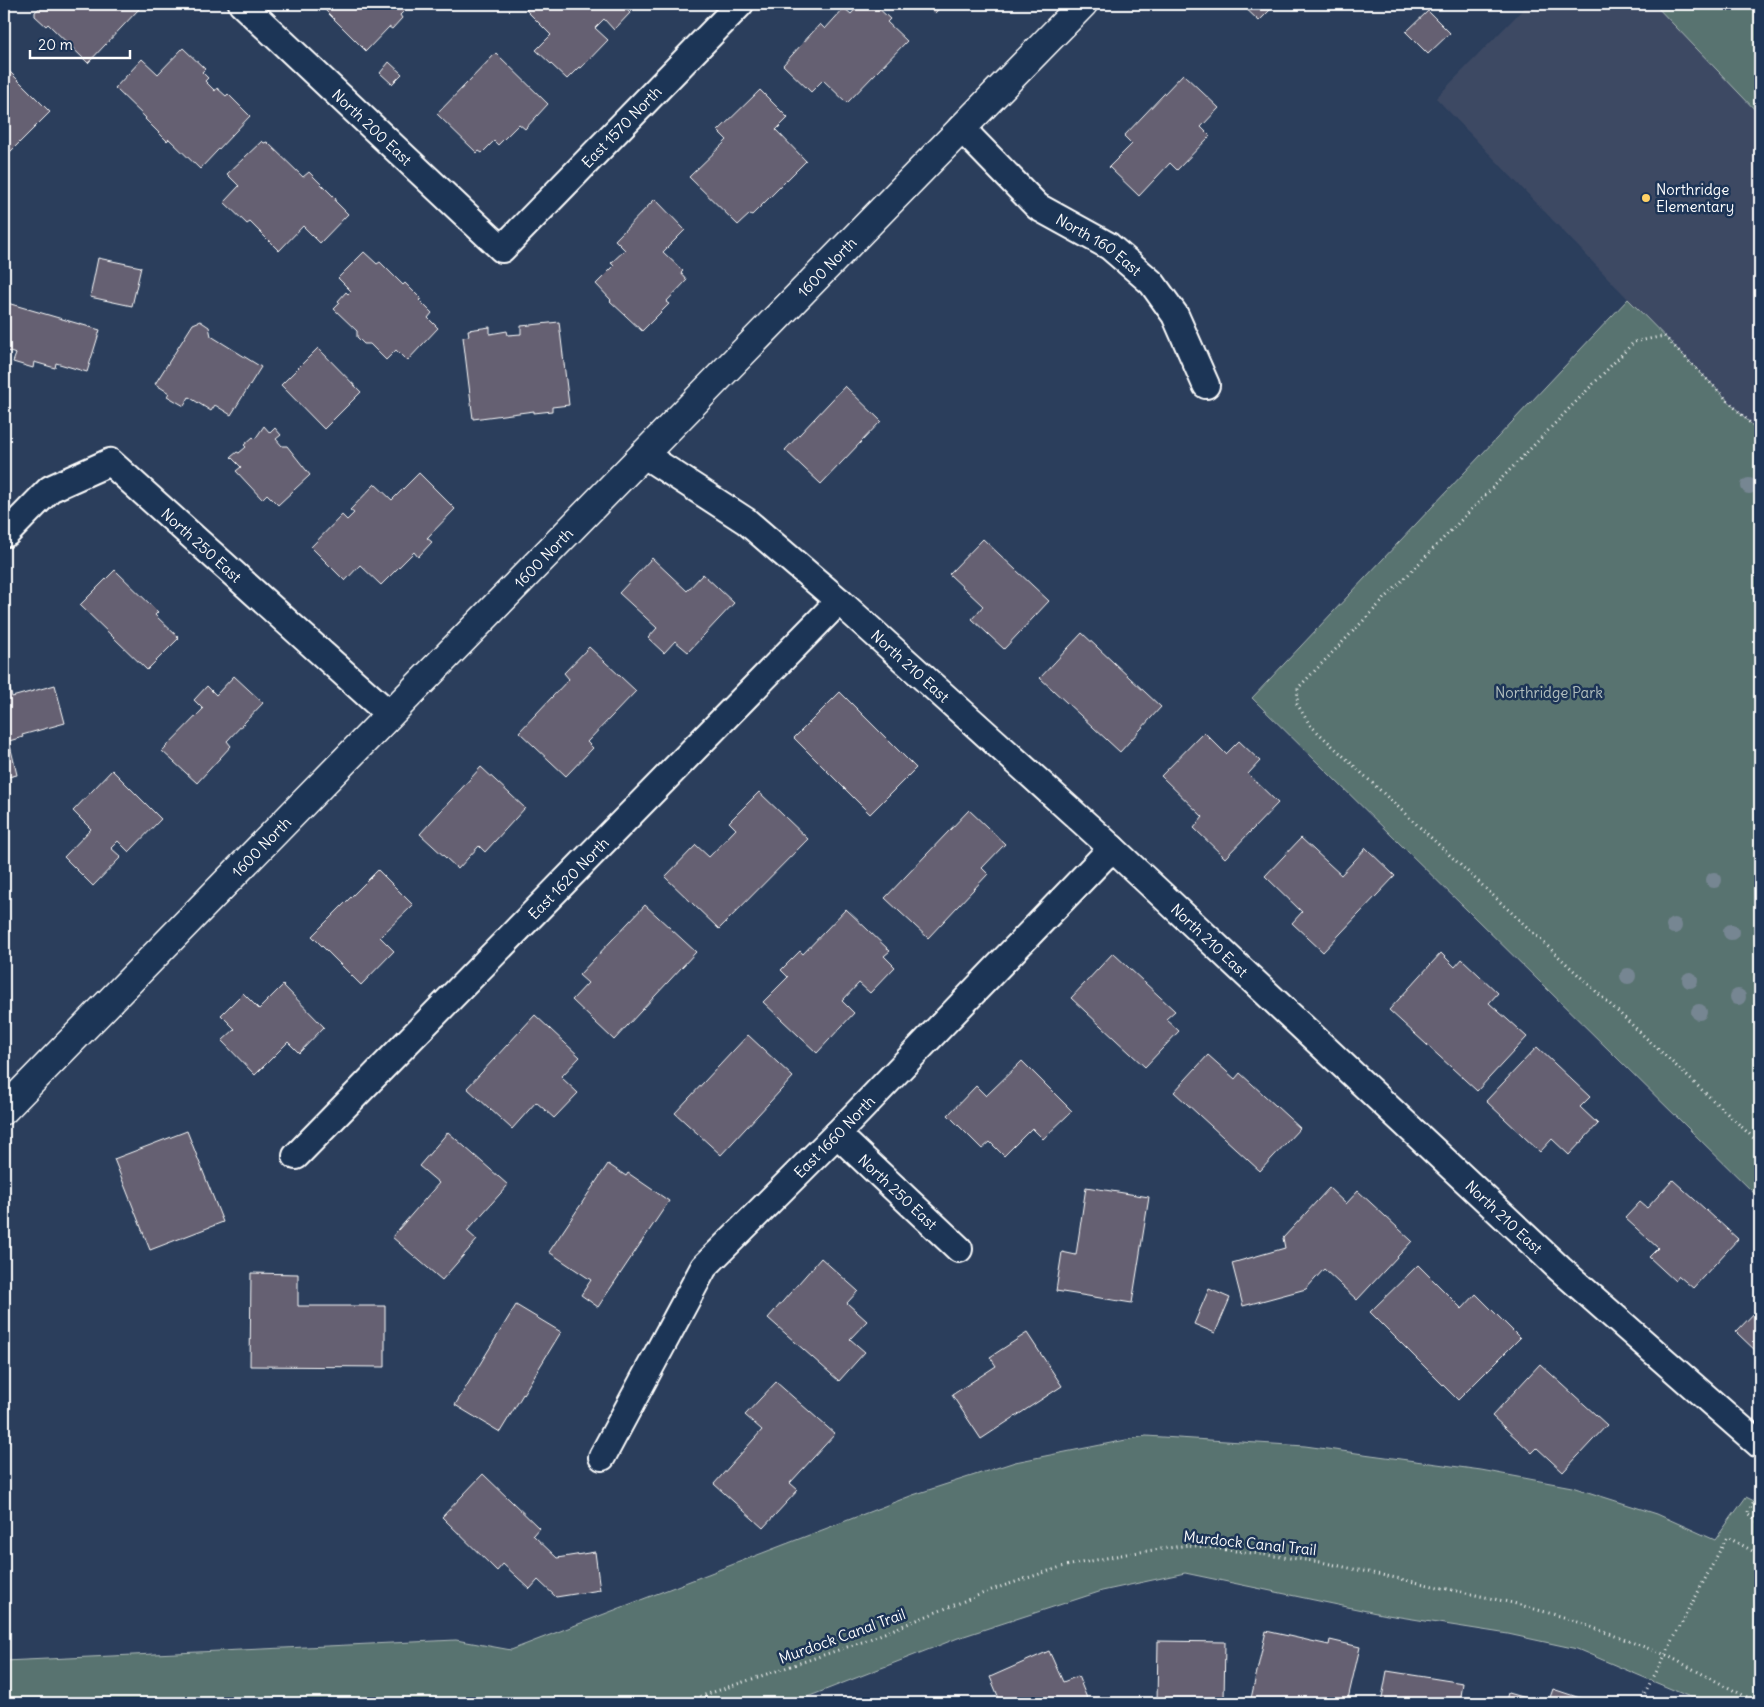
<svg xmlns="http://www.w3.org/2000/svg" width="1764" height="1707" viewBox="0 0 1764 1707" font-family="Delius,sans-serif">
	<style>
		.built { fill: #3c4863 }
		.green { fill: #597370; stroke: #acb9b8 }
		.building { fill: #656172; stroke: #fff }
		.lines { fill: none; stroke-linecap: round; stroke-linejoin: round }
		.street-casing { stroke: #fff; stroke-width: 30 }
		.secondary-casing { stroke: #fff; stroke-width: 31 }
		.path { stroke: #fff; stroke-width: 3; stroke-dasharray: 1 4; stroke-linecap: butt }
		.street { stroke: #1d3557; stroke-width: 26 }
		.secondary { stroke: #1d3557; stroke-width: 28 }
		.tree { fill: #768692 }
		.poi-dot { fill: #ffd166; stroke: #1d3557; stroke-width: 2 }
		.labels { text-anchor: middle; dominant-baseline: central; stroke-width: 5; stroke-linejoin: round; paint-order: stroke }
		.street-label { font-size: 15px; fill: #fff; stroke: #1d3557 }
		.poi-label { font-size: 15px; fill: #fff; stroke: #1d3557; text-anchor: start }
		.park-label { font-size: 15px; fill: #b4c0bf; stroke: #1d3557 }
	</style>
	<rect width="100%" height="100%" fill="#2b3e5c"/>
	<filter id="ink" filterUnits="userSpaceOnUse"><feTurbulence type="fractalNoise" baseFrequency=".02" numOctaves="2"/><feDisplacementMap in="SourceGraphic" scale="10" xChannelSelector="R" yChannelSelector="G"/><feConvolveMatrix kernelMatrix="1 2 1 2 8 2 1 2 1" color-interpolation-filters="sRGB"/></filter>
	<g filter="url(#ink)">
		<path class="built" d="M1528,4h232v429l-132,-134 -192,-201z"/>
		<path class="green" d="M1654,4h106v111z
			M1628,299l132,134v766l-508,-501z
			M1146,1436l159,10 176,24 91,17 85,27 58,26 31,-43 14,7v199h-56l-127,-54 -69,-15 -127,-20 -196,-41 -83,18 -144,47 -166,65h-788v-42l452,-21 55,10 402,-155 102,-33z"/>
		<path class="building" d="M44,4h89l6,5 -51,54 -40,-39 -2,2 -11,-10v-4z
			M327,4h84l-11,11 2,3 -10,11 -3,-2 -23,24 -43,-43z
			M532,4h101l-6,6 3,3 -16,17 -10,-11 -9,9 13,12 -27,28 -2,-1 -12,12 -31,-29 15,-15 -25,-25z
			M860,4h14l16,15 -3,3 20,19 -60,62 -24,-23 -12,12 -28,-27 37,-41 5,5 19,-21 7,6z
			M925,4h18l-8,9z
			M1241,4h35l-17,17z
			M1428,11l22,22 -22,21 -22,-22z
			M183,48l22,21 -3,3 6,6 -3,3 10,10 2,-3 9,8 2,-2 22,22 -50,53 -31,-30 -2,2 -22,-22 1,-1 -31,-30 27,-29 16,15z
			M496,53l52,51 -23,25 -6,-5 -21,21 -4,-4 -12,12 -3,-2 -2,2 -40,-39z
			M389,62l13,12 -10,10 -12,-11z
			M8,70l42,42 -46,46v-84z
			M1183,74l36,34 -18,19 9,9 -33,34 -7,-7 -31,33 -30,-29 23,-23 -8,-8z
			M760,90l28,28 -12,12 30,31 -54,54 -2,-1 -12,11 -49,-48 38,-37 -9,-9z
			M262,141l2,2 3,-1 36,35 6,-5 27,27 -1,2 13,13 -28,29 -17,-17 -24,25 -29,-29 -3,2 -23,-22 15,-16 -12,-12z
			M655,199l30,31 -22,22 20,19 -2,2 6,7 -21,22 3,2 -27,27 -32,-30 1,-1 -15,-16 18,-18 -3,-3 14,-13 -10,-10z
			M364,252l13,12 3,-2 23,23 2,-2 16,16 -2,1 13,13 -4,5 10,10 -31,33 -11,-11 -10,10 -16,-16h-6l-7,-7v-6l-23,-22 6,-6 -2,-2 8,-9 2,2 3,-3 -13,-13z
			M98,258l43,9 -9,39 -42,-9z
			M4,302l96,28 -13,42 -31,-9 -1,5 -21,-6 -1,6 -20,-6 3,-8 -12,-4z
			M200,321l9,6 2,9 50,31 -30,48 -16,-10 -4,6 -22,-14 -5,9 -17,-10 2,-3 -14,-9 38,-60z
			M559,322l10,83 -17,2v4l-18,2v-2l-61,8 -10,-82 6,-1 -1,-6 22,-3v7l17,-3 1,4 13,-1v-8z
			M318,348l43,44 -37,37 -43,-44z
			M845,386l36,35 -60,63 -36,-34z
			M264,426l6,7 5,-5 6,7 -5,4 6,7h5l23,29 -32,30 -11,-11 -5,5 -26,-28 5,-4 -10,-10 6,-5 2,1 7,-6 -2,-2 9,-8 2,2z
			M419,473l36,36 -28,29 5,4 -14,15 -4,-5 -33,33 -21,-20 -15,16 -34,-34 31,-32 5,5 7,-7 -4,-3 25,-26 17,16z
			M983,539l66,62 -45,48 -32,-30 11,-13 -34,-32z
			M652,558l35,33 16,-17 31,29 -46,49 -13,-11 -11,12 -16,-15 9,-10 -38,-35z
			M115,570l43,42 -3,3 24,23 -32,32 -67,-65z
			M1082,633l79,74 -41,45 -80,-74z
			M589,647l47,44 -49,51 6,6 -27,28 -47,-44 50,-53 -5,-6z
			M234,676l29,27 -36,38 4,5 -34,37 -35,-32 41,-42 -9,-9 13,-14 9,9z
			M55,685l10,38 -43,12 1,2 -14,4 8,34 -13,3v-91l5,-1 3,11z
			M840,692l76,76 -46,46 -76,-76z
			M1204,732l22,22 13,-13 21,20 -12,13 30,29 -53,55 -31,-30 9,-11 -42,-41z
			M481,767l44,41 -40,44 -6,-6 -21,23 -38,-35z
			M112,770l49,49 -32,33 -11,-11 -7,7 10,9 -28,29 -29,-29 27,-28 -18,-18z
			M759,792l49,47 -89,90 -54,-52 31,-32 13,12 27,-28 -7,-7z
			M969,810l36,34 -23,24 6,6 -60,64 -43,-40z
			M1301,838l40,37 25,-27 29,28 -72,76 -31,-29 10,-11 -37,-36z
			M378,870l35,35 -33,32 14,14 -33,34 -49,-49z
			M645,905l51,47 -82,88 -42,-40 16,-17 -9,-8z
			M846,909l44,42 -6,5 11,11 -25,26 -11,-10 -17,18 12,12 -37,40 -54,-51 25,-25 -7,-7 19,-19 3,3z
			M1113,953l62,58 -9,8 13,12 -34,36 -74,-69z
			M1441,953l14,14 7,-8 36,34 -9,10 38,34 -50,54 -88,-81z
			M283,985l41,42 -25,26 -11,-11 -33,33 -33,-34 13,-12 -14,-14 22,-22 16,16z
			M535,1015l45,42 -19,20 17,16 -24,25 -18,-16 -24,27 -45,-41z
			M748,1035l45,42 -72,78 -46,-42z
			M1537,1047l53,50 -10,10 18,17 -29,31 -17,-16 -12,13 -54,-51z
			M1208,1055l27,24 5,-6 60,55 -40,43 -86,-79z
			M1022,1061l50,50 -29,28 -11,-11 -28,28 -14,-14 -8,7 -34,-34 28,-29 10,10z
			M187,1131l36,91 -73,28 -36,-91z
			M448,1132l60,53 -41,46 10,9 -35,40 -50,-43 47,-54 -20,-17z
			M608,1164l18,12 2,-3 41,28 -71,106 -17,-12 10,-15 -42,-28z
			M1673,1180l65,59 -45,49 -14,-12 -4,5 -26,-24 9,-9 -33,-30 15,-16 7,6z
			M1086,1187l63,10 -17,106 -76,-12 6,-39 14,3z
			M1329,1188l17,16 12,-13 54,50 -55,59 -33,-31 -18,20 -63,17 -11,-43 53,-15 -2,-10z
			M821,1258l37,33 -11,12 20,18 -17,18 15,13 -26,29 -71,-63z
			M1418,1265l44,44 14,-15 44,44 -62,62 -88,-88z
			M251,1273l47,1v32h87v61l-135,-1z
			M1209,1289l21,9 -15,35 -21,-9z
			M516,1305l45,27 -61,100 -45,-27z
			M1760,1307v48l-24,-23z
			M1027,1333l35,53 -81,53 -29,-44 44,-29 -6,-9z
			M1540,1364l67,61 -44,47 -26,-24 -5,5 -40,-37z
			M776,1382l59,52 -45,49 8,7 -35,38 -49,-44 48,-54 -17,-15z
			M483,1474l56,54 -6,7 24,23 38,-6 5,38 -44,7 -18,-17 -8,9 -27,-25 -6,7 -55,-54z
			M1266,1631l63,14 1,-5 30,7 -13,56h-42l-8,-1v1h-47z
			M1158,1641l67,1 -1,58h-30v3h-37z
			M1049,1651l14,31 15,-6 11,27h-88l-11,-26z
			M1387,1671l76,12 -3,20h-79z
			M1553,1689l33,11 -1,3h-37z
			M1508,1693l34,10h-37z"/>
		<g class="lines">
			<defs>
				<g id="street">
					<path id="s1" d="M242,4l260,245 238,-245"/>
					<path id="s2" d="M961,128l77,79 71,39 43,37 23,32 31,70"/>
					<path id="s3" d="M643,454l103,67 93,80 273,247 448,421 200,176"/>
					<path id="s4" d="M7,533l43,-44 60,-27 279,252"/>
					<path id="s5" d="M837,1134l122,115"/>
					<path id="s6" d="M296,1156l543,-555"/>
					<path id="s7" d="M602,1457l102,-190 133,-133 275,-286"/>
				</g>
				<g id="secondary">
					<path id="s8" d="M4,1110l1079,-1106"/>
				</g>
			</defs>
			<use href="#street" class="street-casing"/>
			<use href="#secondary" class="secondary-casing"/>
			<path class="path" d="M1760,433l-96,-97 -30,6 -336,346 -1,16 13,21 450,419
				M1758,1494l-11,20 13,9
				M681,1703l181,-61 132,-53 67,-22 65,-13 63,-9 132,17 192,41 54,15 99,37 92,48
				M1640,1703l87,-166 33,18"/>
			<use href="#street" class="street"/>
			<use href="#secondary" class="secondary"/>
		</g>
		<g class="tree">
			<circle cx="1749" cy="486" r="8"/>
			<circle cx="1714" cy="880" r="8"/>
			<circle cx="1674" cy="926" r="8"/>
			<circle cx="1731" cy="932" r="8"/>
			<circle cx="1628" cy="976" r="8"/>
			<circle cx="1690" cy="980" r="8"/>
			<circle cx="1738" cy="997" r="8"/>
			<circle cx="1699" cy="1012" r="8"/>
		</g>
	</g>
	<circle class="poi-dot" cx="1646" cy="198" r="5"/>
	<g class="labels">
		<g class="street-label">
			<text stroke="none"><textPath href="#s1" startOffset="179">North 200 East</textPath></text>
			<text stroke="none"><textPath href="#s1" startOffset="528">East 1570 North</textPath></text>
			<text stroke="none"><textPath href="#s2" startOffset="182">North 160 East</textPath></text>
			<text stroke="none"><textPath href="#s8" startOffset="1178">1600 North</textPath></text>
			<text stroke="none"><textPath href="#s4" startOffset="251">North 250 East</textPath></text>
			<text stroke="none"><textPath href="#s8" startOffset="772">1600 North</textPath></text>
			<text stroke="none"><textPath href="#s3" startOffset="342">North 210 East</textPath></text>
			<text stroke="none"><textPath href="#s8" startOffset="368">1600 North</textPath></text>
			<text stroke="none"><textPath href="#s6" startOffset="389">East 1620 North</textPath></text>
			<text stroke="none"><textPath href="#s3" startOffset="748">North 210 East</textPath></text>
			<text stroke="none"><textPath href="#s7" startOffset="400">East 1660 North</textPath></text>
			<text stroke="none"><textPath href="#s5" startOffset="84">North 250 East</textPath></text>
			<text stroke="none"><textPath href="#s3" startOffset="1152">North 210 East</textPath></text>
			<text transform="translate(1250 1543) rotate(6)">Murdock Canal Trail</text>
			<text transform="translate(842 1636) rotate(-20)">Murdock Canal Trail</text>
		</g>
		<g class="poi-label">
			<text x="1656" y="189">Northridge<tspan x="1656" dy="17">Elementary</tspan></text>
		</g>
		<g class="park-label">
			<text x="1549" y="692">Northridge Park</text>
		</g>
	</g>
	<rect width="1764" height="1707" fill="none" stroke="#1d3557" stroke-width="20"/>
	<rect x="10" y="10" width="1744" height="1687" fill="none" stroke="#fff" stroke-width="2" filter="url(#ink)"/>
	<path d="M30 50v8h100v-8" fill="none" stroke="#ffffff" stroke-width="2.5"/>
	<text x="38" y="50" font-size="15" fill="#ffffff" stroke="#1d3557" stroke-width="4" paint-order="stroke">20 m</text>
</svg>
